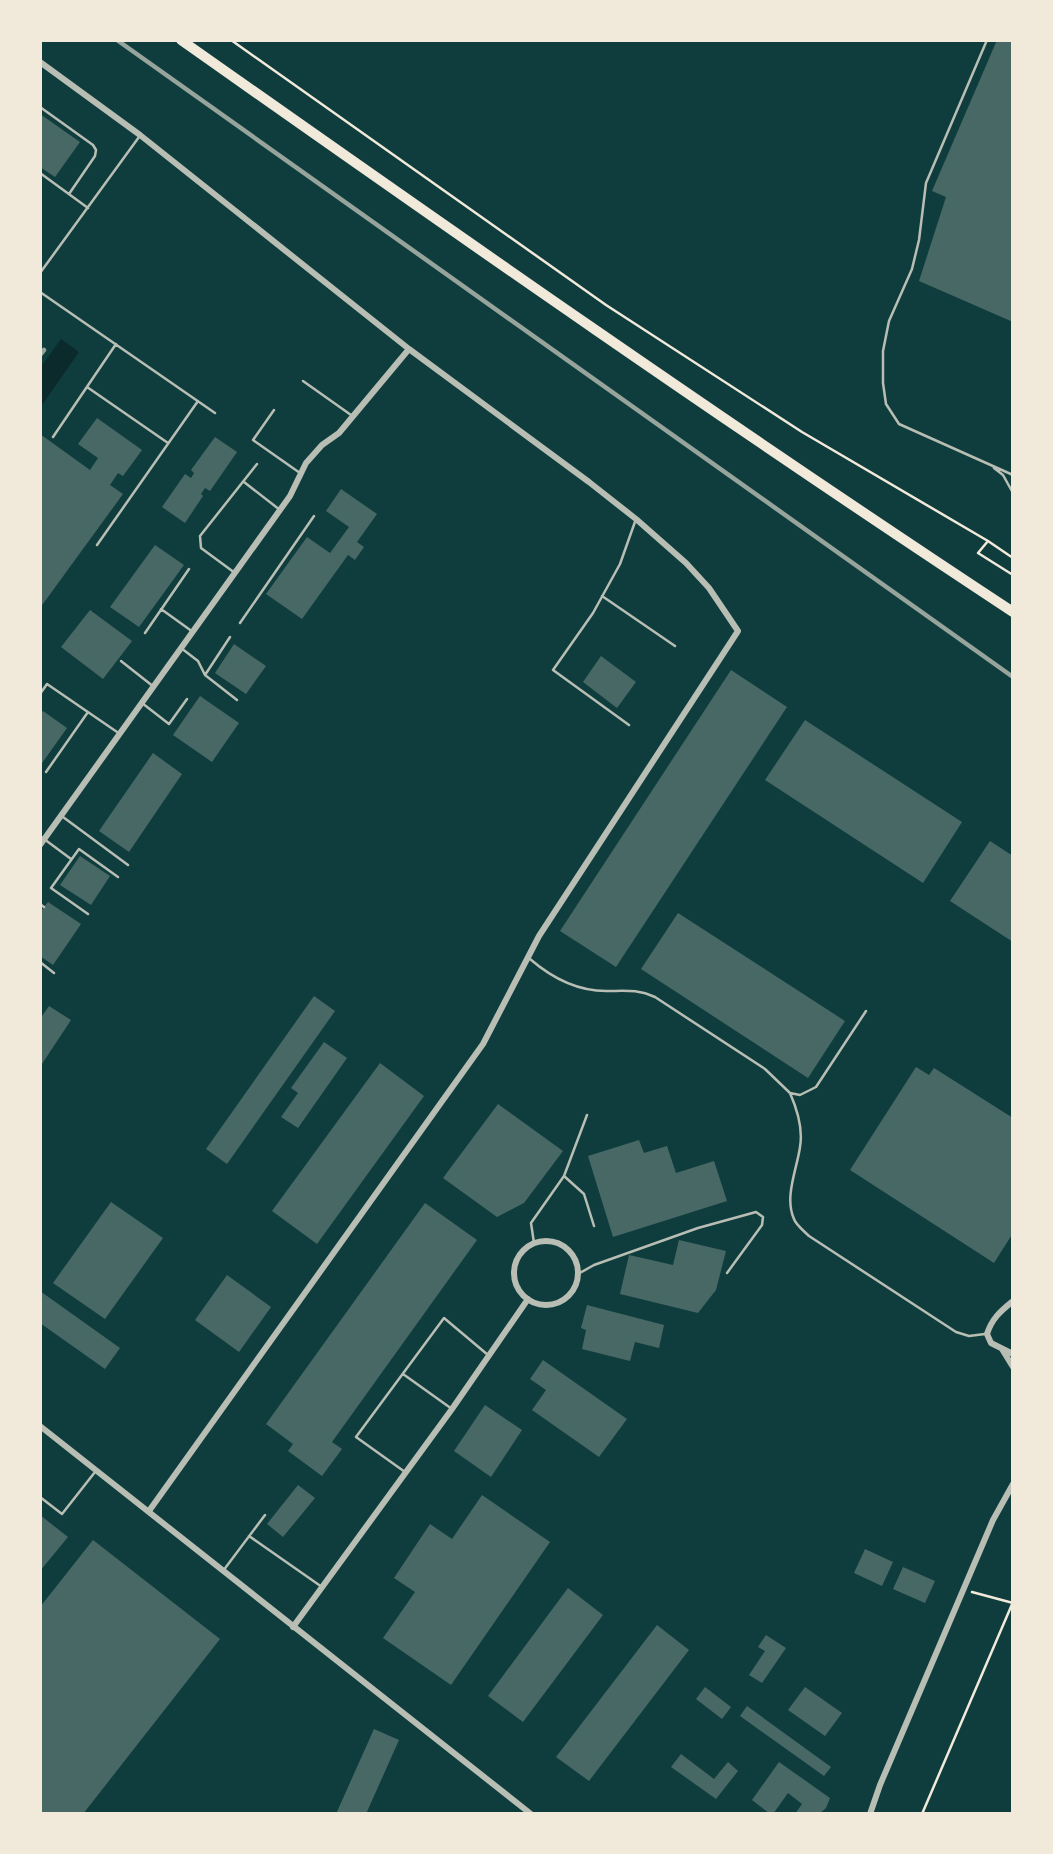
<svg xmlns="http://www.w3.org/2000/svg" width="1053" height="1854" viewBox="0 0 1053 1854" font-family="'Asap Condensed',sans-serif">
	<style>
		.water { fill: #0a2a2b }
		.building { fill: #486865 }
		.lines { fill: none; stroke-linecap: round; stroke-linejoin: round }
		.path { stroke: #f1e9da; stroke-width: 2.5 }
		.service { stroke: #b8beb3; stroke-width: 2.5 }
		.minor { stroke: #b8beb3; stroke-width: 6 }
		.primary { stroke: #f1e9da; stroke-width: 10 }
		.rail { stroke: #97a49c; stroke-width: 4.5 }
	</style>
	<rect width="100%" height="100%" fill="#0f3d3e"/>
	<path class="water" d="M61,339l18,13 -39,56v-40z"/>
	<path class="building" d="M997,40h16v282l-94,-41 27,-84 -14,-6z
		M40,114l40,28 -25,35 -15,-10z
		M97,418l45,32 -19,26 -5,-3 -8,12 13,9 -83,114v-174l50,36 8,-12 -20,-14z
		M215,437l22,15 -27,39 -5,-3 -4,6 2,2 -18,27 -23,-16 23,-33 6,4 3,-5 -3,-3z
		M341,489l36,25 -20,28 7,5 -9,13 -7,-5 -46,64 -36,-25 41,-57 23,16 19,-26 -23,-16z
		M155,545l29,20 -45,62 -29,-20z
		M90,610l42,31 -29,38 -42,-32z
		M234,644l32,22 -20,28 -31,-21z
		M601,656l35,26 -19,26 -34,-26z
		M731,670l56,37 -171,260 -56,-36z
		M200,696l39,27 -27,39 -39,-27z
		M43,711l24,17 -27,38v-51z
		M805,720l157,102 -39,61 -158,-103z
		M153,753l29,21 -53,78 -30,-21z
		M990,841l23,15v86l-63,-41z
		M80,856l30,20 -19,29 -31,-20z
		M48,902l33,22 -28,41 -13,-9v-44z
		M678,913l167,108 -37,57 -167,-109z
		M314,996l21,15 -108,153 -21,-15z
		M49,1006l22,14 -31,47v-48z
		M324,1042l23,16 -49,70 -17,-11 17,-24 -7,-5z
		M380,1063l44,33 -107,148 -45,-33z
		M916,1067l13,8 5,-7 79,50v115l-19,30 -144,-93z
		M498,1104l65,47 -39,52 -27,14 -54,-39z
		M639,1140l5,13 23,-7 9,27 38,-12 13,40 -114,36 -25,-81z
		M111,1202l52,36 -58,81 -52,-36z
		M425,1203l52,37 -145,202 10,7 -20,27 -34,-25 5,-7 -27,-20z
		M679,1240l47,11 -10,39 -18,23 -78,-19 9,-39 44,10z
		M227,1275l44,32 -32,45 -44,-32z
		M40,1291l80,57 -15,21 -65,-46z
		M587,1305l77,20 -5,23 -24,-6 -5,19 -48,-12 4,-19 -5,-2z
		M543,1360l84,59 -28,38 -67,-47 14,-20 -16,-11z
		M485,1405l37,25 -31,47 -37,-26z
		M298,1485l17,13 -32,39 -16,-13z
		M482,1495l68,47 -99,143 -68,-47 32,-46 -21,-14 36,-54 22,15z
		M40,1515l28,22 -28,34z
		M93,1540l127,99 -137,175h-43v-207z
		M865,1549l28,13 -11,24 -28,-13z
		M903,1567l32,14 -10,22 -32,-14z
		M568,1588l35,27 -80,107 -35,-26z
		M657,1625l32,25 -100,131 -33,-24z
		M766,1635l20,13 -24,35 -13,-8 16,-24 -7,-4z
		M705,1687l26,20 -9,12 -26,-20z
		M805,1687l37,26 -17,23 -37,-26z
		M747,1706l84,61 -7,9 -84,-60z
		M374,1729l25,11 -33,74h-30z
		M681,1754l33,25 14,-17 10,9 -22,28 -45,-32z
		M779,1762l51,36 -4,10 -7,6h-24l7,-10 -14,-11 -15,21h-3l-18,-14z"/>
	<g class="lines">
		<path class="path" d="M231,40l375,265 196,127 186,109 25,17
			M988,541l-10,12 35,22
			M972,1592l41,11
			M922,1814l91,-212"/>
		<path class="service" d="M987,40l-61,143 -7,57 -7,29 -23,52 -6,30v32l3,21 13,20 114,51
			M40,107l53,38 3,5 -1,6 -26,38
			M40,173l48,35
			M40,273l99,-136
			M40,292l175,121
			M303,381l48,34
			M87,387l81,56
			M274,410l-21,30 47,33
			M53,437l63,-93
			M994,468l9,7 10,18
			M244,482l36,28
			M97,545l101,-144
			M235,573l-34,-25 -1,-12 57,-72
			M602,596l73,50
			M161,609l32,23
			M240,623l74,-107
			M145,633l44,-64
			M181,648l17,13 7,14 32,25
			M121,661l33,26
			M205,675l25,-38
			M40,694l7,-10 73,50
			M142,703l27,21 18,-25
			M629,725l-76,-55 40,-57 27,-49 16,-45
			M46,772l42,-60
			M63,817l65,48
			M40,836l31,23
			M40,904l4,3
			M88,914l-37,-26 28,-39 39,28
			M530,959c22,19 46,32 76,32 19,0 32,-2 49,6l110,72 25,24 10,2 16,-8 50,-76
			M40,962l14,11
			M790,1093c7,16 13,37 10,54 -3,22 -16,50 -6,72 2,6 10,12 15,17l147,96 13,4 16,-2
			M564,1176l20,18 10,32
			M534,1243l-3,-20 33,-47 23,-61
			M578,1274l16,-9 104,-37 58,-16 7,5 -1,8 -35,48
			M403,1374l49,35
			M405,1472l-49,-35 88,-119 44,37
			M40,1497l22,17 33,-42
			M249,1536l73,51
			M223,1571l42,-56"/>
		<path class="minor" d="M40,62l100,73 269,214 180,133 47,37 50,44 23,25 29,43 -199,305 -56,108 -334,467
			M40,845l250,-349 16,-33 16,-18 17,-12 70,-84
			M514 1273a32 32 0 1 1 64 0a32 32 0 1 1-64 0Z
			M1013,1301c-12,10 -21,17 -26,33l4,9 22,11
			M1002,1349l11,18
			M40,1426l491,388
			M293,1627l159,-218 76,-110
			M870,1814l10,-29 113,-265 20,-36"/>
		<path class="primary" d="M181,40c275,194 551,387 832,572"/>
		<path class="rail" d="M117,40l896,637
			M40,355l4,-5"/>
	</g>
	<rect width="1053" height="1854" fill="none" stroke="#f1e9da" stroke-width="84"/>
</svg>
